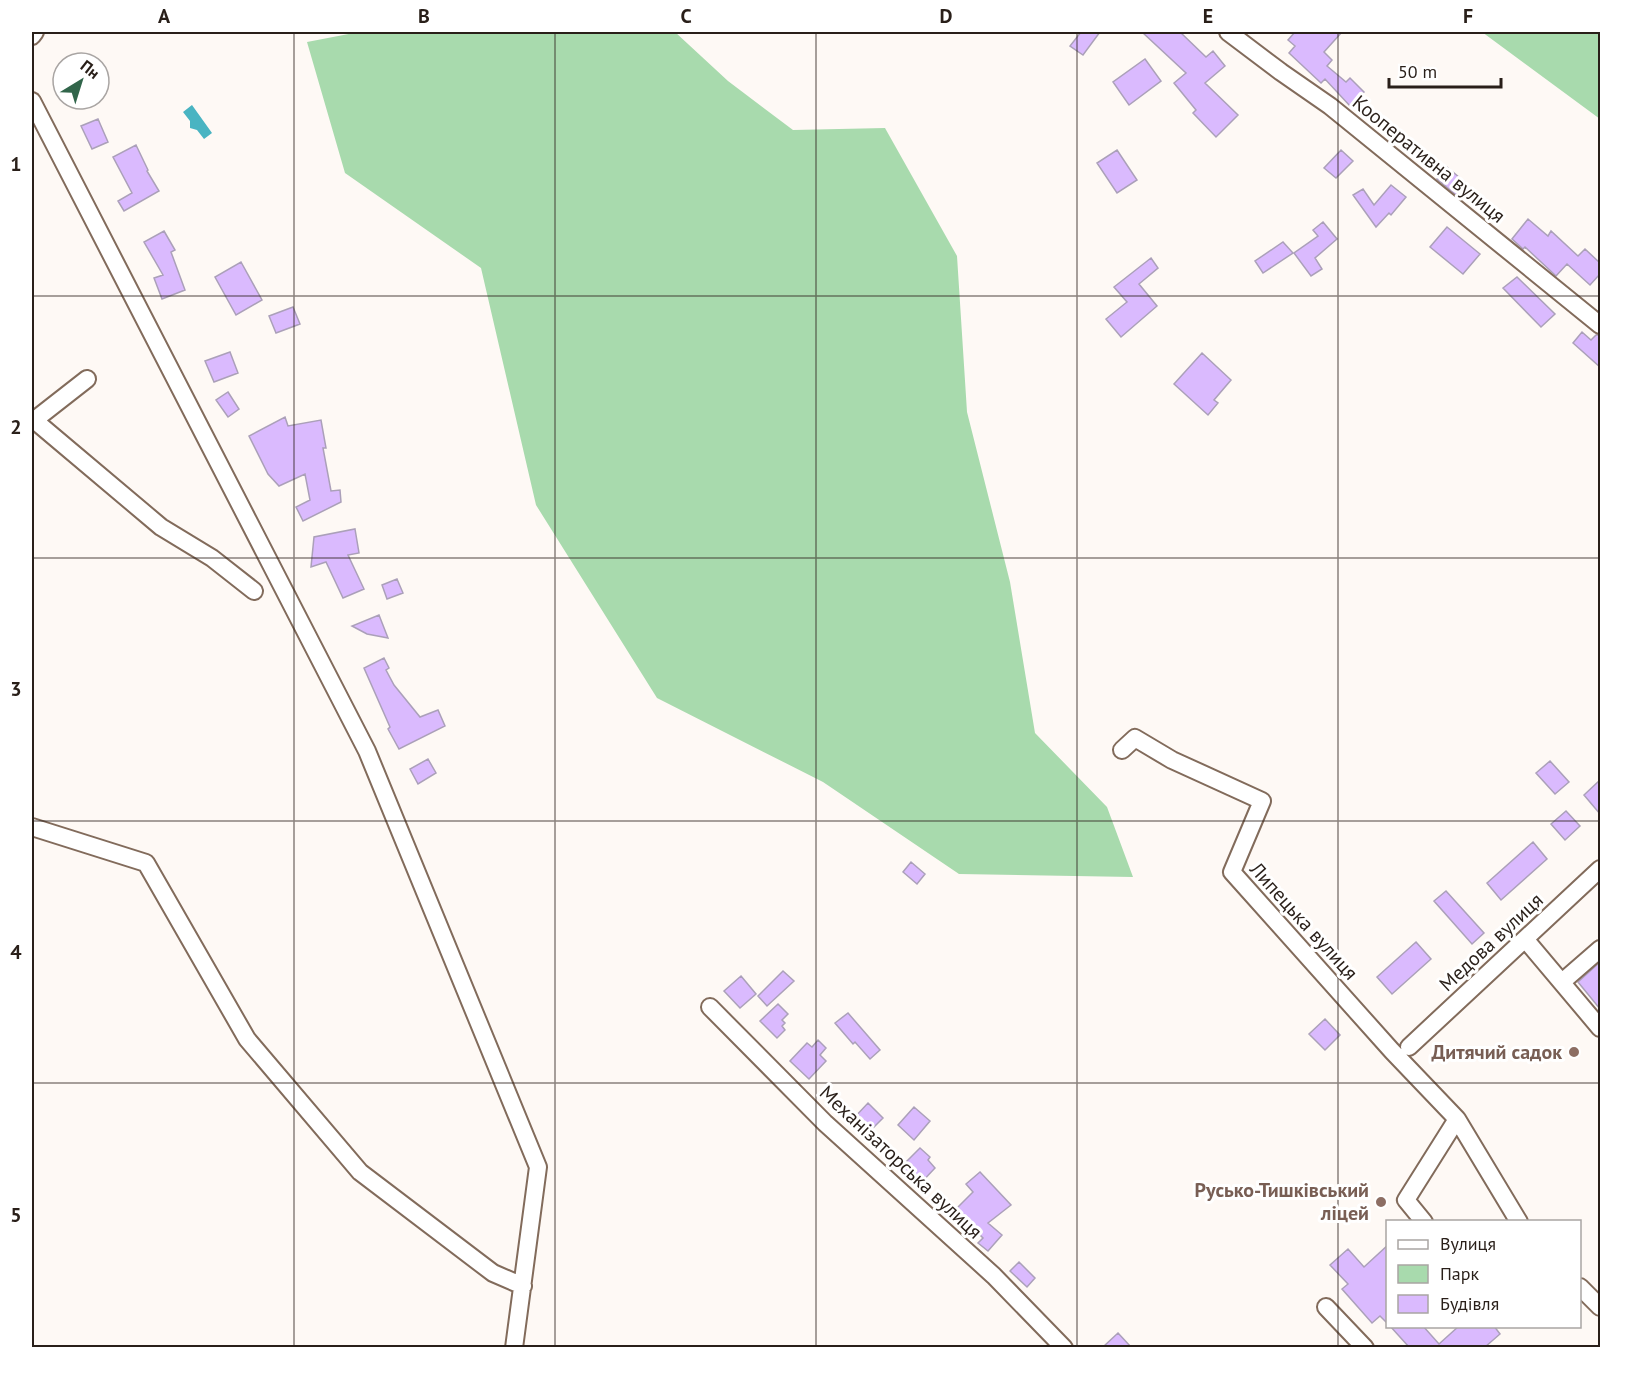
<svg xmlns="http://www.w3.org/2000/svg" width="1632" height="1379" viewBox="0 0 1632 1379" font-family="'PT Sans',sans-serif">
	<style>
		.green { fill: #a8daad }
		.water { fill: #49b4c2 }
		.building { fill: #dabafe; stroke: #aba0b9; stroke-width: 1.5 }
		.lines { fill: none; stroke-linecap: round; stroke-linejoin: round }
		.minor-casing { stroke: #826b5b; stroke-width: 20 }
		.minor { stroke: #fff; stroke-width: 16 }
		.grid { fill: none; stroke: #291f19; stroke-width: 1.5; stroke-opacity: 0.55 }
		.education-dot { fill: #8d6e63; stroke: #fff; stroke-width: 2 }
		.labels { text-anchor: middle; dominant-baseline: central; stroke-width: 6; stroke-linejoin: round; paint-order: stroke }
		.street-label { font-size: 20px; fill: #291f19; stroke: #fff }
		.education-label { font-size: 20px; font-weight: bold; fill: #785e54; stroke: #fff; text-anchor: end }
		.neatline { fill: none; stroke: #291f19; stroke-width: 2 }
		.grid-label { font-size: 20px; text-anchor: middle; font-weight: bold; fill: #291f19 }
	</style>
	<rect width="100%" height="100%" fill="#fef9f5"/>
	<path class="green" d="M359,32h316l53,49 65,49 92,-2 72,128 10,156 43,170 25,151 72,74 26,70 -174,-3 -136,-92 -166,-84 -121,-193 -55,-237 -136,-95 -38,-131z
		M1482,32h118v87z"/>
	<path class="water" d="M192,105l20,28 -8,6 -7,-9 -7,-2v-7l-7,-9z"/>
	<path class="building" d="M1081,32h19l-17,23 -13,-9z
		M1142,32h38l26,25 7,-6 12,15 -20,17 33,32 -22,22 -23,-24 3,-3 -22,-27 12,-10z
		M1295,32h47l-18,20 8,8 -5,6 19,16 4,-4 14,14 -14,14 -25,-27 -4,4 -32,-30 6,-7 -7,-6z
		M1145,59l16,22 -32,24 -16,-23z
		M98,119l10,23 -16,7 -11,-23z
		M136,145l12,25 -1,1 12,20 -35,20 -6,-10 14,-8 -19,-36z
		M1117,150l20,30 -20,13 -20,-30z
		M1341,150l12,11 -17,17 -12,-10z
		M1447,167l19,16 -10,12 -19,-16z
		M1391,185l15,12 -15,18 -2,-2 -13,14 -23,-32 10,-6 11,16z
		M1528,219l20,17 3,-5 27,25 7,-7 15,14v11l-10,11 -23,-21 -11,12 -31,-29 -2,2 -11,-10z
		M1323,222l14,17 -22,19 7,11 -11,7 -17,-23 24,-17 -5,-6z
		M1447,227l33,27 -17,20 -33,-27z
		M164,231l11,19 -4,2 14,38 -23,9 -8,-21 9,-3 -19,-33z
		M1283,242l10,11 -30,20 -8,-12z
		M1151,258l7,10 -19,16 18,22 -36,31 -15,-18 21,-17 -13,-15z
		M241,262l21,38 -26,15 -21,-38z
		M1517,277l38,37 -14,13 -38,-39z
		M293,307l7,17 -24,9 -7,-17z
		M1582,332l9,8 5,-5h4v32l-27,-24z
		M230,352l8,21 -24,9 -9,-21z
		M1202,353l29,27 -17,20 4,3 -10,12 -34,-31z
		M228,392l11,17 -11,8 -12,-17z
		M285,417l3,9 33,-6 5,28h-3l8,43 9,-1 1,12 -38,19 -7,-14 14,-7 -5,-26 -26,12 -11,-12 -19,-38z
		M355,529l4,24 -11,2 16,34 -21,9 -17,-36 -15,5 3,-30z
		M397,579l6,14 -16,6 -5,-14z
		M379,615l9,23 -21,-4 -15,-8z
		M384,658l5,10 -3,2 8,15 26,32 18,-7 7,16 -46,23 -11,-20 2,-2 -26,-59z
		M428,759l8,14 -18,11 -8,-15z
		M1550,761l19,21 -14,12 -19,-21z
		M1600,780v34l-16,-19z
		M1566,811l14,15 -15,14 -14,-16z
		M1533,842l14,17 -46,41 -14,-17z
		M911,862l14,12 -8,10 -14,-12z
		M1446,891l38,42 -12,11 -38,-43z
		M1416,942l15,17 -39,35 -15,-17z
		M1600,962v47l-22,-27z
		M783,971l11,10 -27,25 -9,-10z
		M741,976l15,18 -16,14 -16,-17z
		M778,1004l10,10 -6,6 3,3 -3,3 3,4 -8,8 -17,-17z
		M848,1013l32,37 -10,9 -15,-17 -2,2 -18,-21z
		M1325,1019l15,16 -15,15 -16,-16z
		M818,1040l8,8 -6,7 6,6 -17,18 -19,-18 17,-18 5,4z
		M868,1103l15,15 -16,16 -14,-15z
		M914,1107l16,14 -16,19 -16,-15z
		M920,1148l10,9 -2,3 7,8 -16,17 -18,-18z
		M980,1172l31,33 -23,18 14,12 -14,16 -10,-8 5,-5 -28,-28 18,-18 -7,-8z
		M1388,1245v79l-8,-8 -8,7 -30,-34 6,-5 -18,-19 18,-16 16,18z
		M1019,1262l16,16 -8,9 -17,-16z
		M1390,1326h33l16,18 20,-18h35l6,8 -15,13h-76z
		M1118,1333l13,14h-28z"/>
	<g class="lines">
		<defs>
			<path id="minor" d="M1228,32l53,40 49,34 270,219
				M32,36l3,-4
				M32,101l335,650 171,416 -24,181
				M34,420l127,107 51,31 42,33
				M32,422l55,-43
				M1122,750l13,-12 37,22 90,41 -30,71 160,179 65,68 -51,81 18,22
				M32,827l114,36 101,176 113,133 133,101 30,13
				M1525,939l75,89
				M1562,982l38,-33
				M710,1007l115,116 169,153 70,72
				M1409,1047l191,-178
				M1457,1119l62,103
				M1580,1287l20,20
				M1326,1307l39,41"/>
		</defs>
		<use href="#minor" class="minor-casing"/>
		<use href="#minor" class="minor"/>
	</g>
	<path class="grid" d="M294,32v1316M555,32v1316M816,32v1316M1077,32v1316M1338,32v1316M32,296h1568M32,558h1568M32,821h1568M32,1083h1568"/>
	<g class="education-dot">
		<circle cx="1574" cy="1052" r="6"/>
		<circle cx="1381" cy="1202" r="6"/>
	</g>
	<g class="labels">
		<g class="street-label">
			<text transform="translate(1429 159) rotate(39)">Кооперативна вулиця</text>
			<text transform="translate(1304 921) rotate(48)">Липецька вулиця</text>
			<text transform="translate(1491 942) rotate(-43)">Медова вулиця</text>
			<text transform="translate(901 1162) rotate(43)">Механізаторська вулиця</text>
		</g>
		<g class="education-label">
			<text x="1562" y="1052">Дитячий садок</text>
			<text x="1369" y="1190">Русько-Тишківський<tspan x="1369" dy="23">ліцей</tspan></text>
		</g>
	</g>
	<rect width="1632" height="1379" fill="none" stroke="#ffffff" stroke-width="66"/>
	<rect x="1386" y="1220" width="195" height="108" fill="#ffffff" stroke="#a9a5a3" stroke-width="1.5"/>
	<rect x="1398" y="1240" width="30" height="9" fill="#ffffff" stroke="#a9a5a3" stroke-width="1.5"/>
	<text x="1440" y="1250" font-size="18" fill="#291f19">Вулиця</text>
	<rect x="1398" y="1265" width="30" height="18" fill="#a8daad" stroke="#a9a5a3" stroke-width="1.5"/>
	<text x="1440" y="1280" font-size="18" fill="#291f19">Парк</text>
	<rect x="1398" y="1295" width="30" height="18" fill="#dabafe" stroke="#a9a5a3" stroke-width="1.5"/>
	<text x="1440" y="1310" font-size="18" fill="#291f19">Будівля</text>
	<g transform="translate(81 81) rotate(38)"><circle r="28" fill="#ffffff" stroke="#a9a5a3" stroke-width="1.5"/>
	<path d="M0-4.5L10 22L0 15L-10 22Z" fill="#31654a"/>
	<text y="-9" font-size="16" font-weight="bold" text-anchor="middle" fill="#291f19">Пн</text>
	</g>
	<path d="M1389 78v9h112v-9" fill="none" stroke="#291f19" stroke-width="3"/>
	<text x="1398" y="78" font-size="18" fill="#291f19" stroke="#ffffff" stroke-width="4.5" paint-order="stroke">50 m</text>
	<rect x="33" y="33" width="1566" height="1313" class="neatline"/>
	<g class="grid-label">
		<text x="164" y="23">A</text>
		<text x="424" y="23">B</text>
		<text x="686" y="23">C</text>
		<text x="946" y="23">D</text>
		<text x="1208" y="23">E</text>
		<text x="1468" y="23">F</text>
		<text x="16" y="171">1</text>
		<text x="16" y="434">2</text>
		<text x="16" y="696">3</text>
		<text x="16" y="959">4</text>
		<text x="16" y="1222">5</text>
	</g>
</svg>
